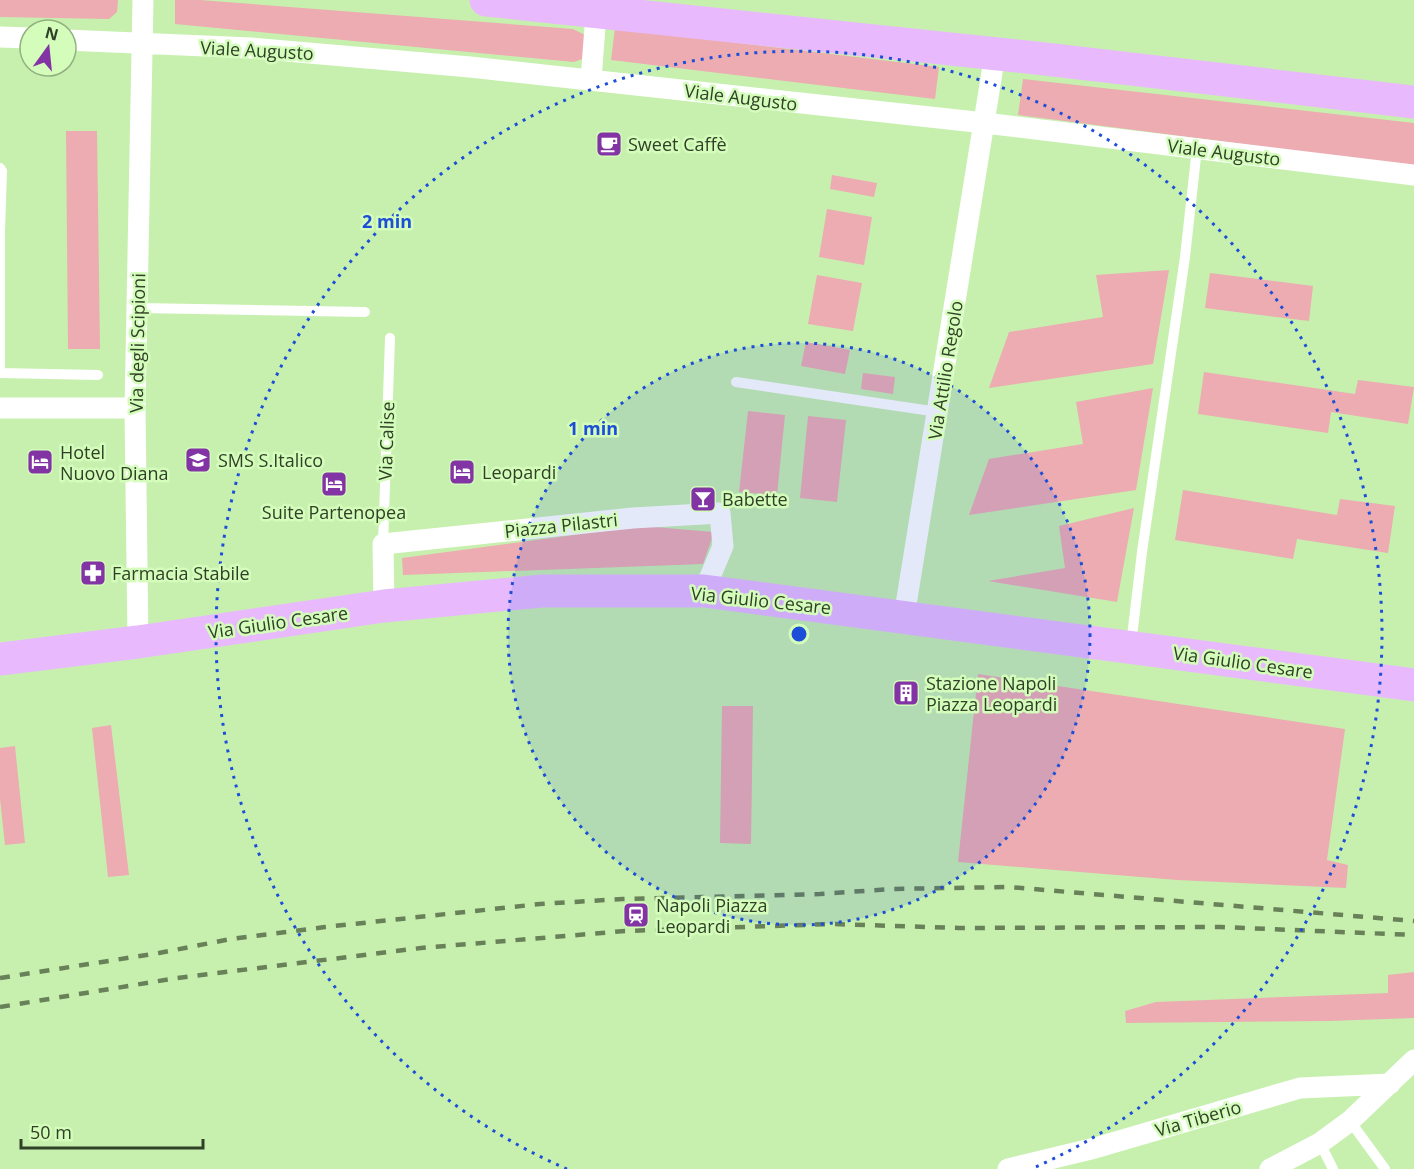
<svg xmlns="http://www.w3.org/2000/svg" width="1414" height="1169" viewBox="0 0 1414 1169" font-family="'Open Sans',sans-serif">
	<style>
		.green { fill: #ecacb1 }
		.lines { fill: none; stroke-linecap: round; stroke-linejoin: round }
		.service { stroke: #fff; stroke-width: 10 }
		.minor { stroke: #fff; stroke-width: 21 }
		.primary { stroke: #e8bafd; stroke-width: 33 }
		.rail { stroke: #688158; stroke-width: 4.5; stroke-dasharray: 10 10; stroke-linecap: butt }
		.ring { fill: none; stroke: #1d4ed8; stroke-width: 3; stroke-dasharray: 3 6 }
		.labels { text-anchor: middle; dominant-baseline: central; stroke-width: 5; stroke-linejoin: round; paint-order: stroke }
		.street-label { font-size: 18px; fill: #304026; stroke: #d4fdbc }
		.poi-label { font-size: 18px; fill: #304026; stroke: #d4fdbc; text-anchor: start }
		.centre { fill: #1d4ed8; stroke: #d4fdbc; stroke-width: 3 }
		.ring-label { font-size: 18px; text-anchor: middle; font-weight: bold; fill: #1d4ed8; stroke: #d4fdbc; stroke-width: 5; stroke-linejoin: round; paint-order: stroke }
	</style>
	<rect width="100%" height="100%" fill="#c7f0af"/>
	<path class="green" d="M0,0h118l-1,12 -8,7 -109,-2z
		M175,0h25l373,29 12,6v23l-11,4 -399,-38z
		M615,28l324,39 -4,32 -324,-39z
		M1023,79l391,44v43l-396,-51z
		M66,131h31l3,218h-32z
		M832,175l45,8 -3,14 -44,-8z
		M827,209l45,8 -8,48 -45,-8z
		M1169,270l-16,94 -164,24 20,-56 94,-15 -7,-42z
		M1210,273l103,13 -4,35 -104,-13z
		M817,275l45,8 -9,48 -45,-7z
		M806,342l44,8 -5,24 -44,-8z
		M1204,372l151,22 3,-14 56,7 -6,37 -77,-12 -3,21 -130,-19z
		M863,373l32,4 -2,17 -32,-5z
		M1153,388l-17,102 -167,25 20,-56 94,-15 -7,-42z
		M748,411l37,4 -8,80 -38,-3z
		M808,416l38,4 -9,82 -37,-4z
		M1183,490l154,25 3,-16 55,7 -7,47 -91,-14 -4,20 -118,-19z
		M1134,508l-17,94 -129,-21 77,-13 -6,-42z
		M642,526l72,6 -11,32 -300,11 -1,-17z
		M978,674l367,55 -18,131 21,5 -2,23 -169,-8 -219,-18z
		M722,706h31l-2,138 -31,-1z
		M111,725l18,150 -21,2 -16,-149z
		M15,746l10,97 -20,2 -5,-46v-51z
		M1414,972v46l-85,3 -203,2 -1,-12 31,-9 232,-9v-18z"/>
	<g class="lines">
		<path class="service" d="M0,168l2,3 -2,60v142
			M138,308l227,4
			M0,373l98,2
			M736,382l202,30
			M383,544l7,-206
			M1131,645l11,-93 43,-295 12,-109
			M1350,1121l35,48
			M1320,1143l13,26"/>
		<path class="minor" d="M0,37l30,1
			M66,40l185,8 219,19 515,56 429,52
			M591,80l6,-80
			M0,408h135
			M384,606l-1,-62 250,-26 87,-5 3,33 -19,45
			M904,617l91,-563
			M138,642l-3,-234 8,-408
			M1008,1169l87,-21 205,-60 90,-4
			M1270,1169l50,-26 30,-22 64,-61"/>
		<path class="primary" d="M486,0l550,58 378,44
			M0,659l138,-17 246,-36 158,-15h162l710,94"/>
		<path class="rail" d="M0,978l159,-25 72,-14 94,-12 215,-23 83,-5 197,-5 72,-5 117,-2 405,34
			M0,1007l177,-29 244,-30 204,-17 207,-7 127,4 262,-1 193,8"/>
	</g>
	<circle cx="799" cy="634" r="291" fill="#1d4ed8" fill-opacity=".12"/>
	<g class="ring">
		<circle cx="799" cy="634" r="291"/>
		<path d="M567 1169A583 583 0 1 1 1031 1169"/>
	</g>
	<defs>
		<symbol id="cafe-square" viewBox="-11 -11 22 22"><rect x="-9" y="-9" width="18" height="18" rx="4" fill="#8334a4" stroke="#d4fdbc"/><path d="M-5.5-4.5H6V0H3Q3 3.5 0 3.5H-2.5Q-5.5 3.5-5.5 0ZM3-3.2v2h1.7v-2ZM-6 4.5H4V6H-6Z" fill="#fff"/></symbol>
		<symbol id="school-square" viewBox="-11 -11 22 22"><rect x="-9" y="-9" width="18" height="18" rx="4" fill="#8334a4" stroke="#d4fdbc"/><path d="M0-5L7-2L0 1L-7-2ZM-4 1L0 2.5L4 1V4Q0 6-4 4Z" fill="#fff"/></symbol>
		<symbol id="hotel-square" viewBox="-11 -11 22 22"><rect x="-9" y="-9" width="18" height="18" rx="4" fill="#8334a4" stroke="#d4fdbc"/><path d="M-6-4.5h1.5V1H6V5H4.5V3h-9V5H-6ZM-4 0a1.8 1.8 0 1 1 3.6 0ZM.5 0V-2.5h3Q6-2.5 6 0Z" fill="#fff"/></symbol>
		<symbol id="bar-square" viewBox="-11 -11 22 22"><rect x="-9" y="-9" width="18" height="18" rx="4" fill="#8334a4" stroke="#d4fdbc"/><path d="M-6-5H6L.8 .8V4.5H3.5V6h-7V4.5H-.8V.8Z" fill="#fff"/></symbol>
		<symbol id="pharmacy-square" viewBox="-11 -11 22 22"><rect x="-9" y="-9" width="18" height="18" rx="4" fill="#8334a4" stroke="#d4fdbc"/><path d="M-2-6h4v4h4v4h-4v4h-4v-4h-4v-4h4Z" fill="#fff"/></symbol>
		<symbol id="building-square" viewBox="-11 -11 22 22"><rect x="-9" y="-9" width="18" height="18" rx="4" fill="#8334a4" stroke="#d4fdbc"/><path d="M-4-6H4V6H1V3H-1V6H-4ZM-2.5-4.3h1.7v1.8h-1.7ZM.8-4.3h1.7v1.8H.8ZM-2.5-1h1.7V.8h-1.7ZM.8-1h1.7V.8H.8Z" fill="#fff"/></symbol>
		<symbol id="station-square" viewBox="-11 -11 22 22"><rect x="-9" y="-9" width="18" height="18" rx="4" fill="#8334a4" stroke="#d4fdbc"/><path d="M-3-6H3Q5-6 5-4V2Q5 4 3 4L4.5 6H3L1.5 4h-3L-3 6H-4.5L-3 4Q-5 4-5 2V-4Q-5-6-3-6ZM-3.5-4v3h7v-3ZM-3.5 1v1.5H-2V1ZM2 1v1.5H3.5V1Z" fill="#fff"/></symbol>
	</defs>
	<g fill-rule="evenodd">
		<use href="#cafe-square" x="594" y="129" width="30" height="30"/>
		<use href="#school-square" x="183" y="445" width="30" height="30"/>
		<use href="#hotel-square" x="25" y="447" width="30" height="30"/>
		<use href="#hotel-square" x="447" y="457" width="30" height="30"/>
		<use href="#hotel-square" x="319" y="469" width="30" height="30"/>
		<use href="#bar-square" x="688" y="484" width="30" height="30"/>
		<use href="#pharmacy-square" x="78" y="558" width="30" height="30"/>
		<use href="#building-square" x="891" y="678" width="30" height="30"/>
		<use href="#station-square" x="621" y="900" width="30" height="30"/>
	</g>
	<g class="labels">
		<g class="street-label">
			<text transform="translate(257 50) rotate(3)">Viale Augusto</text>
			<text transform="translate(741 97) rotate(7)">Viale Augusto</text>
			<text transform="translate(1224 152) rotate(7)">Viale Augusto</text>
			<text transform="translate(137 343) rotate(-89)">Via degli Scipioni</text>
			<text transform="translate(945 370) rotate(-81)">Via Attilio Regolo</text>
			<text transform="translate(386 441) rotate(-88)">Via Calise</text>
			<text transform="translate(561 525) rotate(-6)">Piazza Pilastri</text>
			<text transform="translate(761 600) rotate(6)">Via Giulio Cesare</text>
			<text transform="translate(278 622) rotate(-8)">Via Giulio Cesare</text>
			<text transform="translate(1243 662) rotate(8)">Via Giulio Cesare</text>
			<text transform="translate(1198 1118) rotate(-16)">Via Tiberio</text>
		</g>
		<g class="poi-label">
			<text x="628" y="144">Sweet Caffè</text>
			<text x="60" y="452">Hotel<tspan x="60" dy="21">Nuovo Diana</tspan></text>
			<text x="218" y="460">SMS S.Italico</text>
			<text x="482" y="472">Leopardi</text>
			<text x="722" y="499">Babette</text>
			<text x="334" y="512" text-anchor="middle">Suite Partenopea</text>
			<text x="112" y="573">Farmacia Stabile</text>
			<text x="926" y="683">Stazione Napoli<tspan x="926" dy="21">Piazza Leopardi</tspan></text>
			<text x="656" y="905">Napoli Piazza<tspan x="656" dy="21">Leopardi</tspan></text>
		</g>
	</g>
	<circle cx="799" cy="634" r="9" class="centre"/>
	<g class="ring-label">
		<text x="387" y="228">2 min</text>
		<text x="593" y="435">1 min</text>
	</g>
	<g transform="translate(48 48) rotate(15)"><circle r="28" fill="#d4fdbc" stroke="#92b180" stroke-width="1.5"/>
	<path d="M0-4.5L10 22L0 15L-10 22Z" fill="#8334a4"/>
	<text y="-9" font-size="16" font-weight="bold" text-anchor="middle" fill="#304026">N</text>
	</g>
	<path d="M21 1139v9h182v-9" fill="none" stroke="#304026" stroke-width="3"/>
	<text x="30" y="1139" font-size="18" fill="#304026" stroke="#d4fdbc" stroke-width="4.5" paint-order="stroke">50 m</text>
</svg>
